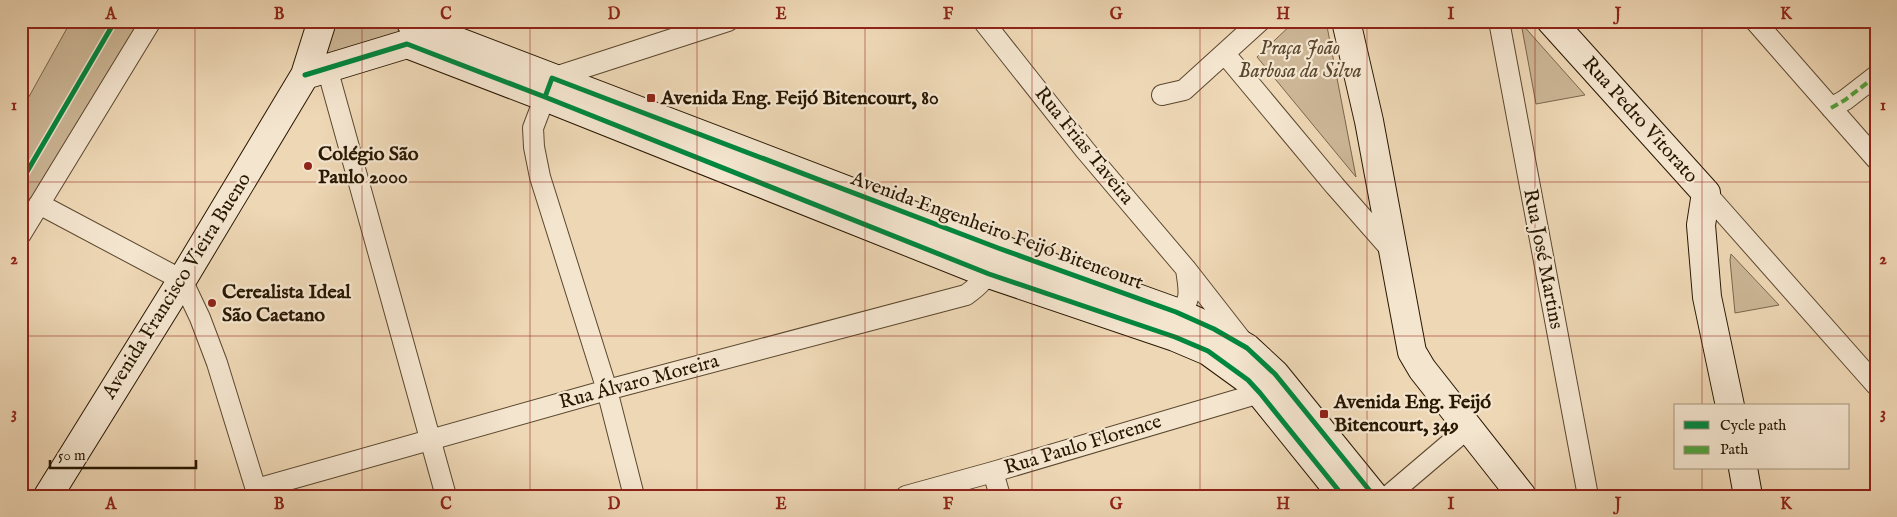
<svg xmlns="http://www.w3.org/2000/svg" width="1897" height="517" viewBox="0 0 1897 517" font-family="'IM FELL English',serif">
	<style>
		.green { fill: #ccb696; stroke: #7a664c }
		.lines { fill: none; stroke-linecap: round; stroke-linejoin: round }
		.street-casing { stroke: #5a472e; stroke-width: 22 }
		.secondary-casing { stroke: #281701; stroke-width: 30 }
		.street { stroke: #f4e5cf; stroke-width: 20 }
		.secondary { stroke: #f4e5cf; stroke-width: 28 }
		.quiet { stroke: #51a13c; stroke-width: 4; stroke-dasharray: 8 4; stroke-linecap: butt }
		.cycleway-casing { stroke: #f4e5cf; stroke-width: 8 }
		.cycleway { stroke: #00873e; stroke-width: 5 }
		.grid { fill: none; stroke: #8f2418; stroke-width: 1; stroke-opacity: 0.55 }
		.poi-dot { fill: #8f2418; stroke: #f4e5cf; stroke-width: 2 }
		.labels { text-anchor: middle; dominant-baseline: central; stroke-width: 4.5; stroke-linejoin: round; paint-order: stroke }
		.park-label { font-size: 20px; font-style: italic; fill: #59472e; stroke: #f4e5cf }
		.poi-label { font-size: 20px; font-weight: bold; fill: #281701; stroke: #f4e5cf; text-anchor: start }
		.street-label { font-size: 20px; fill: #281701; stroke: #f4e5cf }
		.neatline { fill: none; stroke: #8f2418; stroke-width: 2 }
		.grid-label { font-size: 16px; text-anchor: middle; font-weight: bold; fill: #8f2418 }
	</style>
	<rect width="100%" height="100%" fill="#eed7b5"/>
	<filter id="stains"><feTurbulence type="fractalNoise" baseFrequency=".004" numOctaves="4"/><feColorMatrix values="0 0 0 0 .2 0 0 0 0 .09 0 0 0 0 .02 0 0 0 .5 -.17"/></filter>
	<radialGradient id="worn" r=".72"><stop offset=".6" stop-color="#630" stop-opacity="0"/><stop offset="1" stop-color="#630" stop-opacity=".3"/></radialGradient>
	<path class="green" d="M71,21h75l-125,204v-114z
		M322,21h88l-3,23 -80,24z
		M1295,21h31l30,156 -99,-120z
		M1521,23l64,72 -49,9z
		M1731,254l48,51 -44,8 -5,-53z"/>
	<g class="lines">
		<defs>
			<path id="street" d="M983,21l102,129 101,119 57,73
				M1499,21l89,475
				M1755,21l121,138
				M1225,54l110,132 58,66
				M327,68l119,428
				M1162,95l22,-5 76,-69
				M1831,108l14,-8 31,-24
				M1706,193l170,192
				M39,204l143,76 18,38 17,45 41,133
				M21,234l130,-213
				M1176,312c18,-8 12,-26 10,-43
				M993,472l7,24
				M256,489l351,-99 359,-95c14,-10 22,-18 27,-34
				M634,496l-27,-106 -67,-213 -6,-30 -1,-19 19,-50 176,-57
				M906,496l87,-24 267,-79
				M1388,496l80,-68"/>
			<path id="secondary" d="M410,21l2,3 586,224 178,64 38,17 33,19 28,26 99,122
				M1346,21l23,100 43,231 10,17 100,127
				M1551,21l155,172 -5,32 6,72 23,109
				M305,75l102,-31 138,53 444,177 186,63 33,14 40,29 12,13 83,103
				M1743,468l5,28
				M48,496l134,-216 123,-205 17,-54"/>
		</defs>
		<use href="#street" class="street-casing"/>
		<use href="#secondary" class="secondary-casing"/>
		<use href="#street" class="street"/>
		<use href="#secondary" class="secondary"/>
		<path class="quiet" d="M1831,108l14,-8 31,-24"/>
		<defs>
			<path id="cycleway" d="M305,75l102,-31 138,53 444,177 186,63 33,14 40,29 12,13 83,103
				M545,97l7,-19 446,170 178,64 38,17 33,19 28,26 99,122
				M21,182l94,-161"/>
		</defs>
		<use href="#cycleway" class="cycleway-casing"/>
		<use href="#cycleway" class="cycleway"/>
	</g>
	<path class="grid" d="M195,21v475M362,21v475M530,21v475M697,21v475M865,21v475M1032,21v475M1200,21v475M1367,21v475M1535,21v475M1702,21v385M21,182h1855M21,336h1855M1702,468v28"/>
	<g class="poi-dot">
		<rect x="646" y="93" width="10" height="10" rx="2.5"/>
		<circle cx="308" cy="166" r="5"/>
		<circle cx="212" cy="303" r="5"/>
		<rect x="1319" y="409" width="10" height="10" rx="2.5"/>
	</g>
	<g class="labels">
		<g class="park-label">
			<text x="1300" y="48">Praça João<tspan x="1300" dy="23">Barbosa da Silva</tspan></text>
		</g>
		<g class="poi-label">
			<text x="661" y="98">Avenida Eng. Feijó Bitencourt, 80</text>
			<text x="318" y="154">Colégio São<tspan x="318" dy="23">Paulo 2000</tspan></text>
			<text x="222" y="292">Cerealista Ideal<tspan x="222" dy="23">São Caetano</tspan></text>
			<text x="1334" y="402">Avenida Eng. Feijó<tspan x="1334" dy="23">Bitencourt, 349</tspan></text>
		</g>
		<g class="street-label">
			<text transform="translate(1640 120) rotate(48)">Rua Pedro Vitorato</text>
			<text transform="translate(1084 146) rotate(51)">Rua Frias Taveira</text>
			<text transform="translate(997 231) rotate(20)">Avenida Engenheiro Feijó Bitencourt</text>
			<text transform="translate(1543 259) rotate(79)">Rua José Martins</text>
			<text transform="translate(177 286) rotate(-58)">Avenida Francisco Vieira Bueno</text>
			<text transform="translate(639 382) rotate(-15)">Rua Álvaro Moreira</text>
			<text transform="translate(1083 445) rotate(-17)">Rua Paulo Florence</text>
		</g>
	</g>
	<rect width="1897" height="517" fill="none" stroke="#eed7b5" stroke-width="55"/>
	<rect x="1674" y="404" width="175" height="65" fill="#f4e5cf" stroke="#a2937d"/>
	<rect x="1684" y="421" width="25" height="8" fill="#00873e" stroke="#a2937d"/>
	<text x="1720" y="430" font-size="15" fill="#281701">Cycle path</text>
	<rect x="1684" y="446" width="25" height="8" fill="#51a13c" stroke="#a2937d"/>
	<text x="1720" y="454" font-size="15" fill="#281701">Path</text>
	<path d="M50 460v8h146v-8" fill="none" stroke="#281701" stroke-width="2.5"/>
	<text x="58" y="460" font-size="15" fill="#281701" stroke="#f4e5cf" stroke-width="4" paint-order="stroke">50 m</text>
	<rect x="28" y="28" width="1842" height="462" class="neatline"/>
	<g class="grid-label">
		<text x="111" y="19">A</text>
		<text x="279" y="19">B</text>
		<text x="446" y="19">C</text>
		<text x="614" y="19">D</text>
		<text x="781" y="19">E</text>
		<text x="948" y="19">F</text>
		<text x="1116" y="19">G</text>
		<text x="1283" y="19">H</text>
		<text x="1451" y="19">I</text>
		<text x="1618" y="19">J</text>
		<text x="1786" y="19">K</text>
		<text x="14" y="110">1</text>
		<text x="1883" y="110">1</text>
		<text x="14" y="264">2</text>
		<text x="1883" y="264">2</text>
		<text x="14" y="418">3</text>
		<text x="1883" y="418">3</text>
		<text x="111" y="509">A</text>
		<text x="279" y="509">B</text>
		<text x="446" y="509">C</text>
		<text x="614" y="509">D</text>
		<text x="781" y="509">E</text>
		<text x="948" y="509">F</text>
		<text x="1116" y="509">G</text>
		<text x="1283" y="509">H</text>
		<text x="1451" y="509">I</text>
		<text x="1618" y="509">J</text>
		<text x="1786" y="509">K</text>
	</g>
	<rect width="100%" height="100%" filter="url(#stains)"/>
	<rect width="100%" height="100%" fill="url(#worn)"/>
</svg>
